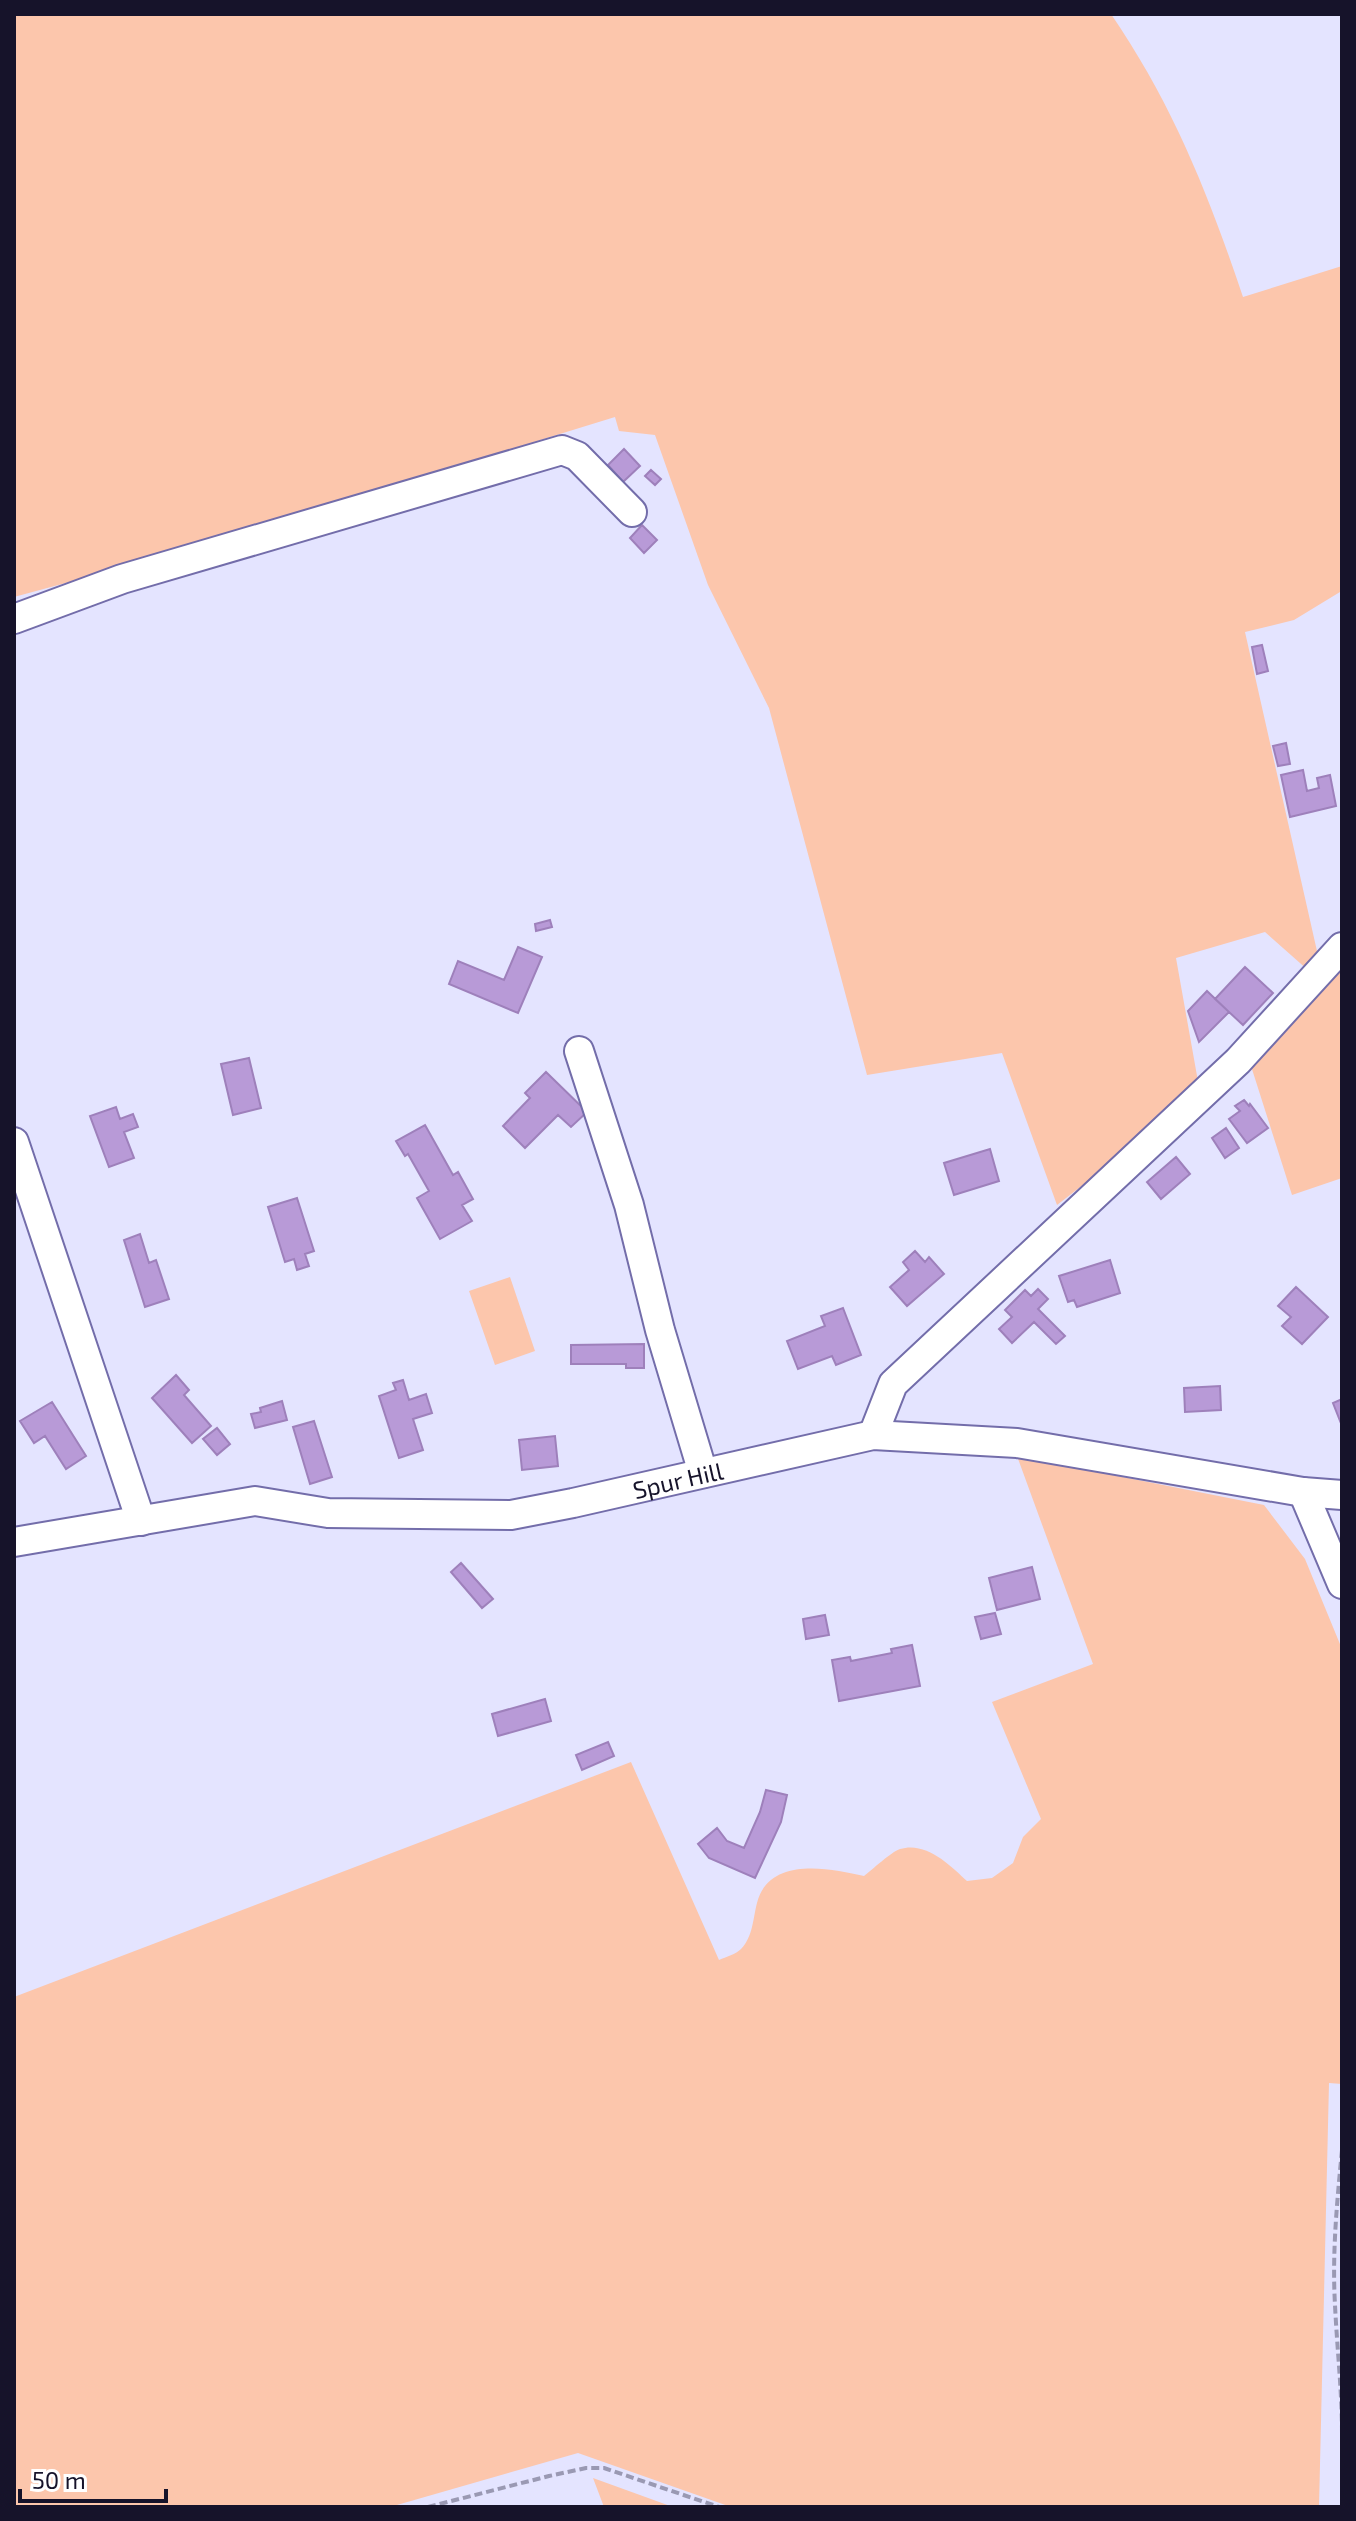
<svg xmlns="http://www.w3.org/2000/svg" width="1356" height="2521" viewBox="0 0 1356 2521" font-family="'Exo 2',sans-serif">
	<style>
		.green { fill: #fcc6ac }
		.building { fill: #b89ad7; stroke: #9e80bb; stroke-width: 2 }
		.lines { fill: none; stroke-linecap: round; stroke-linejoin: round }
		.minor-casing { stroke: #736daa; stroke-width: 32 }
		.path { stroke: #9a99b3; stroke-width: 4; stroke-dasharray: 8 4; stroke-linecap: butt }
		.minor { stroke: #fff; stroke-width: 28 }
		.labels { text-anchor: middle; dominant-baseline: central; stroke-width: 6; stroke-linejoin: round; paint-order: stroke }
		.street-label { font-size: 24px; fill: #16132a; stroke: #fff }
	</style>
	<rect width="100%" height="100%" fill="#e4e4ff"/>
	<path class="green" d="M14,14h1097c62,91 97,179 132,283l99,-31v327l-2,-1 -46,28 -49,12 74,328 -10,11 -44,-39 -89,26 23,129 -71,63 -71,55 -55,-152 -135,22 -98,-367 -61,-123 -53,-150 -36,-4 -4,-14 -457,141 -144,39z
		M1342,963v215l-50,17 -41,-129z
		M510,1277l25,74 -40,14 -26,-74z
		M1017,1456l247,49 41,54 37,90v435l-13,-1 -10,424h-588l-153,-54 -188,54h-376v-510l617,-235 88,198c7,-3 17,-6 22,-11 12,-12 12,-31 16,-46 12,-47 72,-35 107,-27 8,-6 27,-24 36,-27 26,-8 50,16 67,32l25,-3 21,-15 10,-26 18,-18 -49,-117 101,-38z
		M593,2478l80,29h-69z"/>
	<path class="building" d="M624,449l16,17 -17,16 -15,-17z
		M651,470l10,9 -6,6 -10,-9z
		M642,525l15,15 -13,13 -14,-15z
		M1262,645l6,26 -11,3 -5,-27z
		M1286,743l4,21 -12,2 -5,-20z
		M1303,770l4,21 12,-3 -2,-10 13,-3 6,31 -46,11 -9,-42z
		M550,920l2,7 -16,4 -1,-7z
		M518,947l24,10 -24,56 -69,-29 9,-23 46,19z
		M1245,967l28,26 -30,32 -28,-26z
		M1207,991l22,21 -30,30 -11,-31z
		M249,1058l12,50 -28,7 -12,-51z
		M546,1072l41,40 -16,15 -13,-12 -33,33 -22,-22 27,-28 -5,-5z
		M1244,1100l5,6 1,-2 18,24 -21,15 -18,-24 11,-8 -5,-5z
		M116,1107l4,12 13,-5 5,13 -14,5 10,26 -25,9 -19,-51z
		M425,1125l28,50 5,-3 15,27 -11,6 10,16 -32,18 -23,-41 12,-7 -21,-37 -3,2 -9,-15z
		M1226,1128l13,20 -14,10 -13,-20z
		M990,1149l9,32 -45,14 -10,-32z
		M1176,1157l14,17 -29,25 -14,-17z
		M297,1198l17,53 -9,3 4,12 -12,4 -3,-11 -9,3 -17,-55z
		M140,1234l9,29 7,-3 13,39 -24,8 -21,-67z
		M915,1251l10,11 4,-5 15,17 -37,32 -17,-19 19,-17 -6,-8z
		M1110,1260l10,33 -43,14 -3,-7 -6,2 -9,-26z
		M1296,1287l32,30 -26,27 -20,-18 9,-9 -13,-11z
		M1038,1289l10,10 -10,10 27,27 -9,8 -22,-22 -22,21 -13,-14 13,-12 -7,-7 20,-20 6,6z
		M843,1308l18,47 -25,10 -4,-9 -34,13 -11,-28 38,-15 -4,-10z
		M644,1344v24h-18v-4h-55v-19z
		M176,1375l13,15 -5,5 27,31 -19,17 -40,-45z
		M403,1380l6,20 17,-6 6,19 -19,6 10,31 -24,8 -20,-62 17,-6 -3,-7z
		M1220,1386l1,24 -36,2 -1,-24z
		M1342,1399v27l-9,-23z
		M282,1401l5,19 -32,8 -4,-14 10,-2 -1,-4z
		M52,1402l34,54 -20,13 -21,-33 -11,7 -14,-22z
		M314,1421l18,56 -22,7 -17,-57z
		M217,1428l13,16 -13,11 -14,-16z
		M555,1436l3,30 -36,4 -3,-30z
		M461,1563l32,36 -11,9 -31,-36z
		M1032,1567l8,32 -43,11 -8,-32z
		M995,1613l6,21 -20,5 -6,-22z
		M825,1615l4,20 -23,4 -3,-20z
		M912,1645l8,41 -81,15 -7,-41 18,-3 1,4 41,-8 -1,-4z
		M545,1699l6,22 -53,15 -6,-22z
		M608,1742l6,14 -32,14 -6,-15z
		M766,1790l21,5 -6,27 -26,56 -46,-20 -11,-14 19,-16 10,13 17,7 16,-36z"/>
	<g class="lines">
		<defs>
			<g id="minor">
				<path d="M14,619l108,-40 440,-129 15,6 55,56"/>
				<path d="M579,1051l50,154 31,125 43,143"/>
				<path d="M14,1142l127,379"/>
				<path d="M873,1435l20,-51 345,-323 104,-114"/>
				<path d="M1303,1492l39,92"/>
				<path id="s1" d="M14,1542l241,-41 73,12 183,2 62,-12 300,-68 144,8 286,49 39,3"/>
			</g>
		</defs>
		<use href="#minor" class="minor-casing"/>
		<path class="path" d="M1342,2150c-5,52 -10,103 -7,155 2,43 7,86 7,129
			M428,2507l121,-31 37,-8h18l115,39
			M1342,2507v-4"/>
		<use href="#minor" class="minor"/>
	</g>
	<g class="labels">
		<g class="street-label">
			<text stroke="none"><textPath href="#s1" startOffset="672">Spur Hill</textPath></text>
		</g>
	</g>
	<rect width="1356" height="2521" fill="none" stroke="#16132a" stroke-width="32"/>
	<path d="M20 2489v12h146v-12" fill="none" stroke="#16132a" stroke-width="4"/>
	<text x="32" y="2489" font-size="24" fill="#16132a" stroke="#ffffff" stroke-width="6" paint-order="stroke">50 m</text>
</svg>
